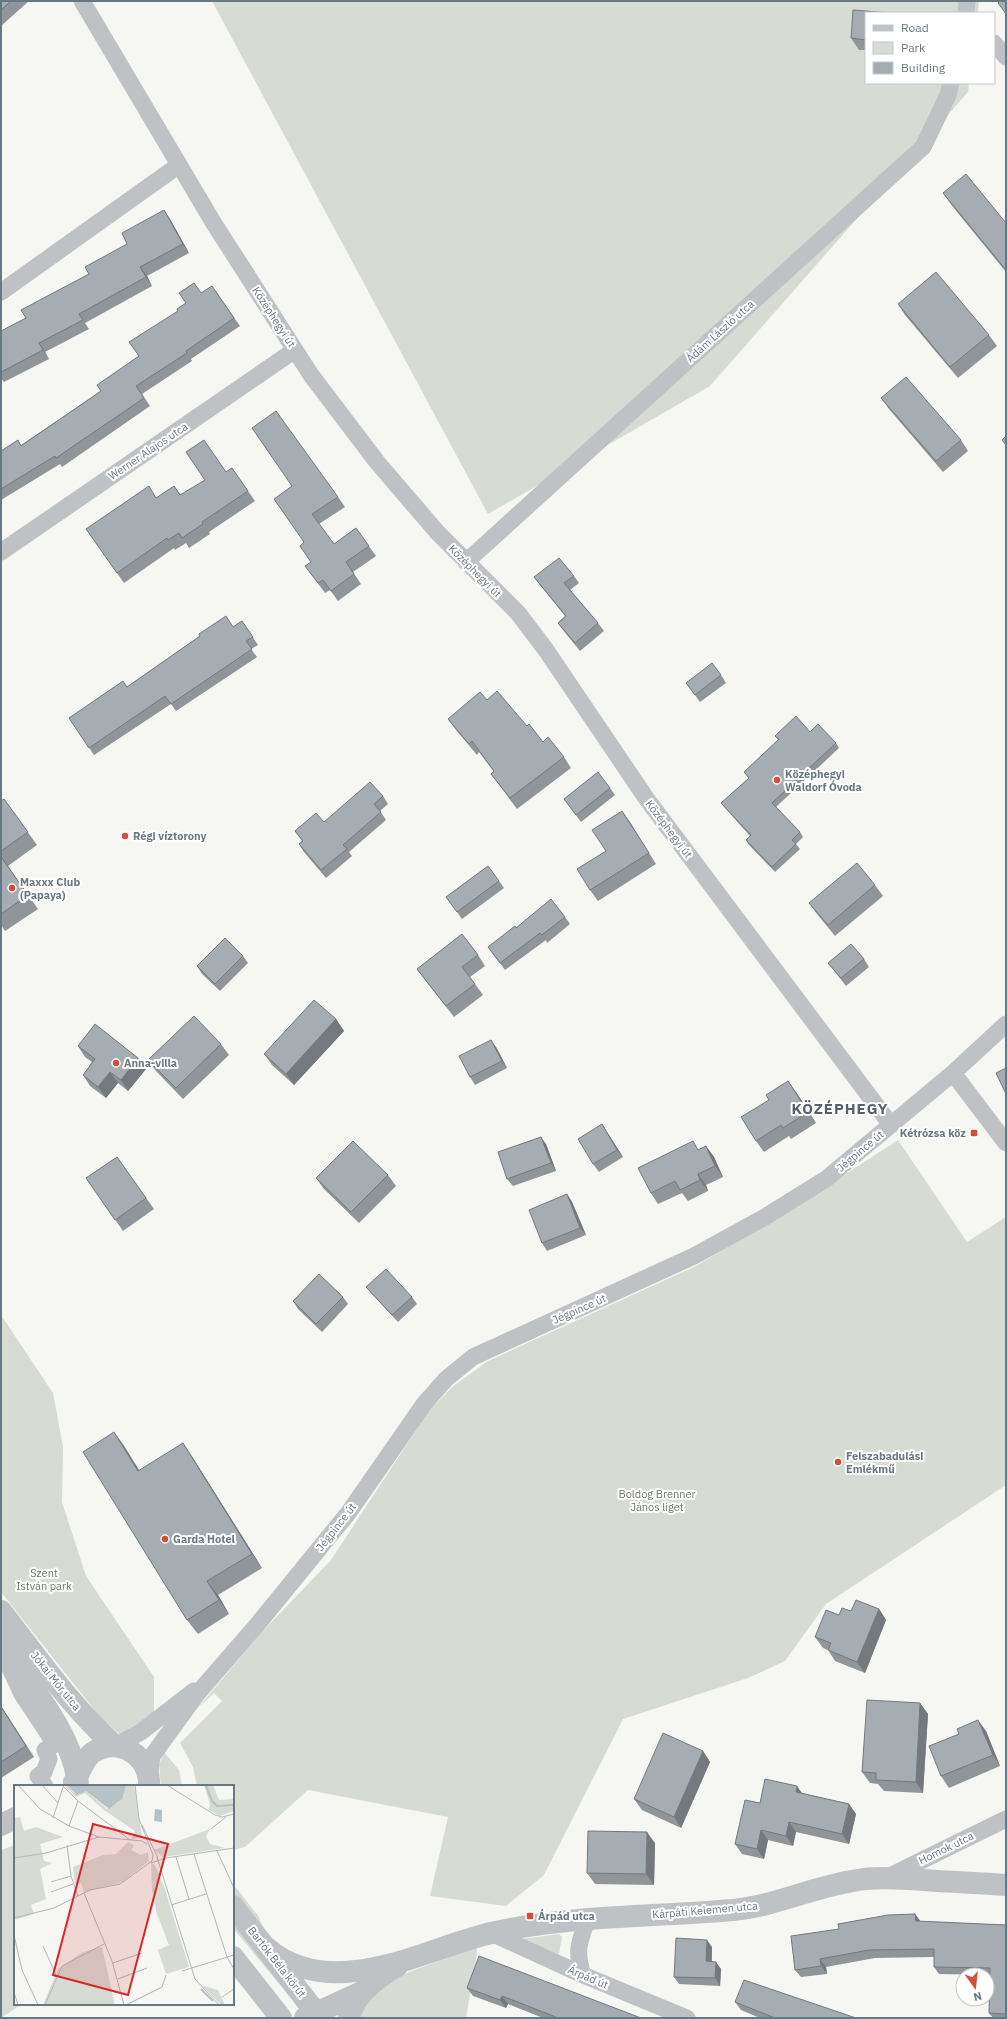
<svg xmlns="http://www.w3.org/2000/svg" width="1007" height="2019" viewBox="0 0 1007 2019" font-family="'IBM Plex Sans',sans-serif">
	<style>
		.green { fill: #d6dbd3 }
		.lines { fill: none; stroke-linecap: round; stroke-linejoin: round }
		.minor { stroke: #bec2c5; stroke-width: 17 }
		.tertiary { stroke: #bec2c5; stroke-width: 22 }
		.wall { fill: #8f9599 }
		.shaded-wall { fill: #74797d }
		.building { fill: #a6adb2; stroke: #74797d }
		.poi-dot { fill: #d54d34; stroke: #fff; stroke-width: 1.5 }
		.labels { text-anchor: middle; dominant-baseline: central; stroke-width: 4; stroke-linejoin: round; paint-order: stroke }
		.street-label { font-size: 11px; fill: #687882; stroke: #fff }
		.poi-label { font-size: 11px; font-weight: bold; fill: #687882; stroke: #fff; text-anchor: start }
		.park-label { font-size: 11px; fill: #6b7a66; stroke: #fff }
		.district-label { font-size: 15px; font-weight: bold; letter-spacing: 1px; fill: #556168; stroke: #fff }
		.inset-river { fill: none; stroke: #b6c2c5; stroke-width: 2 }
		.inset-road { fill: none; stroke: #b0b9bc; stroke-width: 1 }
		.view { fill: #d62828; fill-opacity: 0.15; stroke: #d62828; stroke-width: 2 }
		.inset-edge { fill: none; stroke: #687882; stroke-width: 2 }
	</style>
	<rect width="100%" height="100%" fill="#f6f6f3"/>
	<path class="green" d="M212,1h767l-1,12h-112v70h103l-1,9 -258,294 -222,128z
		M898,1140l69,102 39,-25v268l-180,119 -41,57 -37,17 -125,41 -79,156 -38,31 -76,-10 18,-79 -140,-27 -63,57 -12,3v-64h-36l-4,-19 -13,-24 42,-42 -8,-8 -17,16 66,-78 68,-71 97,-148 24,-25 36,-26 208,-95 99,-59z
		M1,1315l52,78 10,54 -1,55 24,74 68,101v42l-29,20 -25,-22 -99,-125z
		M164,1752l15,18 3,16h-21l-2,-21z
		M15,1845v159h7l-21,14v-168z
		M233,1884l26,33 3,8 -17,-21 -12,-11z
		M233,1920l50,69 -50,-61z
		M559,1934l3,3 -3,16 -2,1 -35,-15z
		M470,1949h7v3l-11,66h-109l7,-16 35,-26z"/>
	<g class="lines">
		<path class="minor" d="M82,1l131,221 98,153 66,87 60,70 81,81 28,37 100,148 245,327
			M966,13l1,-12
			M994,43l12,14
			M1,292l178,-127
			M1,552l294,-202
			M466,562l457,-415 25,-52 3,-12
			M953,1073l53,70
			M6,1660l16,34 33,50 -10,6 4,9 -5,13 -6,4 7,10
			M115,1746l26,-14 53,-41
			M149,1778l3,-22 45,-62 60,-69 92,-113 75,-108 22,-25 27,-22 221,-101 71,-39 61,-38 127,-106 53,-49
			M886,1878l120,-59
			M491,1933l92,42 104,43
			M583,1975c-8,-24 -4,-32 4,-55"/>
		<path class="tertiary" d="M1,1611c36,46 70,96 114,135
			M1,1642c27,41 74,94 77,144
			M74,1782c7,-10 8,-21 18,-29 26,-18 59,3 57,33
			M1,1825l14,-7
			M233,1906l87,112
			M267,1948c19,18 51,26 78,24 51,-3 97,-27 146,-39 79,-18 162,-16 242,-23 43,-4 82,-24 125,-30 21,-4 43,-1 65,0 27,2 55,3 83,5
			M233,1957l48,61
			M305,2018l59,-27
			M349,2018c5,-24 28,-40 48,-52"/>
	</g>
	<path class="wall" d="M1,1h28l-28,25z
		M866,13v37h-7l-8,-12z
		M943,193l63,30v49l-53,-65z
		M164,210l6,9 19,34 -42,23 5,10 -67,37 4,6 -44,23 4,7 -45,23 -3,-4v-47l25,-13 63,-44 38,-30z
		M212,286l28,40 -49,33 1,2 -50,33 8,12 -88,61 -2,-3 -59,36v-49l17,-11 3,5 80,-54 38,-35 39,-45 23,-18z
		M898,304l91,31 8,11 -39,32 -53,-63z
		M881,398l80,42 7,11 -25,21 -54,-63z
		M232,468l23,33 -46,31 1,2 -21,14 -3,-5 -11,7 -1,-2 -50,35 -38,-54 71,-31 17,-12 7,9 45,-23z
		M292,486l46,11 7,10 -26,17 15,20 22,-16 20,28 -23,16 8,12 -23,17 -8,-11 -5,3 -20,-27 6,-4 -11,-16 4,-4z
		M574,576l5,7 -9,7 28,33 6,8 -24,20 -17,-21 -5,-7 7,-7 -25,-31 -6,-8z
		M242,621l16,24 -7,4 6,8 -81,54 -5,-7 -77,51 -25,-37 58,-31 73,-51 33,-9z
		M721,675l5,8 -26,19 -14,-19z
		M487,700l40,26 16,16 21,15 7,11 -54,41 -26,-35 3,-2 -15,-20 -2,3 -21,-25 -8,-11z
		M810,732l26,11 3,5 -63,59 24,25 3,5 -7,7 4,5 -25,23 -26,-27 -3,-5 4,-4 -25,-28 -4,-5 28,-25 -5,-6 34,-32 -3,-4z
		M610,788l5,7 -34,27 -17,-23z
		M383,796l5,8 -8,7 6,9 -37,32 3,4 -26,22 -22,-26 -5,-8 3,-3 -7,-10 29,-9z
		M4,799l33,46 -29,21 30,43 -33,22 -4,-6v-124z
		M622,811l34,53 -58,37 -8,-11z
		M499,881l5,7 -42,31 -16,-22z
		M875,885l8,11 -48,40 -18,-22 -8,-11z
		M565,917l5,7 -23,19 -1,-3 -41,30 -17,-23 28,-19z
		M478,955l7,11 -15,11 13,18 -29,22 -29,-37 -8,-11z
		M243,956l5,7 -28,28 -18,-17 -5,-8z
		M864,959l5,8 -23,19 -18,-23z
		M336,1019l8,12 -50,54 -22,-20 -8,-11z
		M221,1044l8,11 -46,44 -27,-28 -8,-11z
		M78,1046l60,12 8,11 -18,22 -10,-8 -12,15 -16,-12 -7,-11 9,-13 -7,-5z
		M496,1047l11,21 -32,17 -5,-8z
		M796,1092l20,31 -25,16 -2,-3 -25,16 -8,-11z
		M602,1124l21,33 -24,15 -6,-8z
		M546,1144l10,27 -43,15 -6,-7z
		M706,1146l8,11 9,20 -17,8 2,6 -20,10 -6,-8 -24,11 -7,-11 48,-44z
		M117,1157l37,52 -31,22 -37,-53z
		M388,1175l8,11 -37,37 -35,-34 -8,-11z
		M567,1194l5,8 14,33 -39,16 -5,-8z
		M366,1287l46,10 5,7 -19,18 -26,-28z
		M343,1297l5,7 -26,28 -24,-23 -5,-8z
		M114,1432l10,14 15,24 54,-12 69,110 -44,27 11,19 -31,20 -11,-14z
		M879,1609l7,11 -21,53 -30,-12 -7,-11 -5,-2 -8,-11 24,-22 12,-4z
		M920,1703l8,11 -5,79 -39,-2 -6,-7 -8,-1 -8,-11z
		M1,1706l33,51 -33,21z
		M986,1731l14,35 -51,22 -8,-12 18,-42z
		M703,1751l7,11 -29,66 -39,-18 -8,-11z
		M802,1793l47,11 7,10 -7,30 -53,-12 -3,14 -25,-6 -4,19 -22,-5 -7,-10 25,-41z
		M655,1843l-1,42 -59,-1 -8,-11z
		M915,1914l5,7 86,4v93h-13l-4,-5 1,-38 -51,-1 -5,-7v-10l-59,1 -49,9 1,7 -26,3 -6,-7 44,-41z
		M712,1947v14l9,8 -1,17 -41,-2 -5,-7z
		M467,1988l174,30h-98l-35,-14 -2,4 -33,-12z
		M735,2002l121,16h-96l-19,-8z"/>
	<path class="shaded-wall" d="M164,210l6,9 19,34 -6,-9z
		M140,267l7,9 5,10 -6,-9z
		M39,343l6,9 4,7 -6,-9z
		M622,811l8,11 26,42 -7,-11z
		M336,1019l8,12 -50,54 -8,-11z
		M491,1040l5,7 11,21 -5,-7z
		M138,1058l8,11 -18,22 -7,-11z
		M110,1072l8,11 -12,15 -8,-11z
		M788,1081l8,11 20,31 -8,-11z
		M602,1124l5,8 16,25 -6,-7z
		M541,1137l5,7 10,27 -5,-8z
		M706,1146l8,11 9,20 -8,-11z
		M698,1174l8,11 2,6 -8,-11z
		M567,1194l5,8 14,33 -6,-7z
		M114,1432l10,14 24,39 -10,-14z
		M183,1443l10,15 69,110 -10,-14z
		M207,1581l11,14 11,19 -10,-14z
		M879,1609l7,11 -21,53 -8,-11z
		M920,1703l8,11 -5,79 -7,-11z
		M1,1706l33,51 -33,-50z
		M978,1720l8,11 14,35 -7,-11z
		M703,1751l7,11 -29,66 -7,-11z
		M797,1786l7,10 -8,-4z
		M849,1804l7,10 -7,30 -7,-10z
		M789,1822l7,10 -3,14 -7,-10z
		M761,1830l7,10 -4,19 -7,-10z
		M647,1832l8,11 -1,42 -8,-11z
		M915,1914l6,8 -5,-1z
		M707,1940l5,7 -1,22 -5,-8z
		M820,1959l6,8 1,7 -6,-8z
		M716,1962l5,7 -1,17 -5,-8z
		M502,1996l6,8 -2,4 -6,-8z"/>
	<path class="building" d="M1,1h10l-10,9z
		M1000,1h6v13l-8,-11z
		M853,10l39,3h-26v27l-15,-2z
		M966,174l40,49v47l-63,-77z
		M164,210l19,34 -43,23 6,10 -67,37 4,6 -44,23 4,7 -42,22v-41l25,-13 -5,-8 68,-36 -4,-7 42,-23 -5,-11z
		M936,272l53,63 -39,32 -52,-63z
		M194,283l7,10 11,-7 22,32 -48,33 1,2 -51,33 8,12 -88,60 -1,-2 -54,33v-38l17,-11 3,6 80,-55 -4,-6 42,-29 -10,-14 49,-31 -1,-2 9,-6 -7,-10z
		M906,377l55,63 -25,21 -55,-63z
		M276,411l62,86 -26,17 22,30 22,-16 13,18 -23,16 8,12 -23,17 -8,-11 -5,3 -13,-17 6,-4 -11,-16 4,-4 -30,-43 18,-13 -40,-58z
		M1006,436v9l-4,-5z
		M204,440l22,32 6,-4 16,23 -46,31 1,2 -21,14 -3,-5 -11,7 -1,-2 -50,35 -31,-44 63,-43 7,12 18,-12 6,9 25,-15 -19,-28z
		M559,558l15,18 -10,7 34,40 -23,20 -17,-20 8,-7 -32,-39z
		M226,616l7,11 9,-6 11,16 -7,4 6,8 -81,55 -6,-8 -76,52 -20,-30 54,-37 4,6 73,-51 -1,-2z
		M712,663l9,12 -26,20 -9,-12z
		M497,691l30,35 2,-2 14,18 5,-5 16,20 -54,41 -19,-24 3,-3 -22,-30 -3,3 -21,-25 32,-27 7,8z
		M796,716l14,16 8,-8 18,19 -64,60 28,29 -8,8 4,4 -24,23 -26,-27 5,-5 -30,-32 28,-25 -5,-6 35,-33 -4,-3z
		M598,772l12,16 -34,27 -12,-16z
		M370,782l13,14 -9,8 7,8 -38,33 4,4 -26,21 -22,-26 4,-3 -8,-10 21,-18 8,9z
		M4,799l24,33 -27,19v-50z
		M622,811l27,42 -59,37 -13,-21 29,-18 -14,-21z
		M1,857l27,38 -27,19z
		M857,863l18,22 -47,40 -19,-22z
		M488,866l11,15 -42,31 -11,-15z
		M551,899l14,18 -23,18 -2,-2 -40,30 -12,-16 27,-21 1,2z
		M462,934l16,21 -16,12 13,17 -29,22 -29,-37z
		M225,938l18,18 -28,28 -18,-18z
		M851,944l13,15 -23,19 -13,-15z
		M314,1000l22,19 -50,55 -22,-20z
		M194,1016l27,28 -45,44 -28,-28z
		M95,1024l43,34 -17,22 -11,-8 -12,15 -15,-12 12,-16 -17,-13z
		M491,1040l11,21 -32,16 -11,-21z
		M1006,1068v26l-10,-21z
		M788,1081l20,31 -25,16 -2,-3 -25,16 -15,-24 28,-17 -3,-5z
		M602,1124l15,26 -24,14 -15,-25z
		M541,1137l10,26 -44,16 -9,-27z
		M353,1141l35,34 -37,37 -35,-34z
		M693,1141l5,9 8,-4 9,20 -17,8 2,6 -20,10 -5,-9 -24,12 -13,-25z
		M117,1157l29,41 -31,22 -29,-42z
		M567,1194l13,34 -38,15 -13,-33z
		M386,1269l26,28 -20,18 -26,-28z
		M319,1274l24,23 -27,27 -23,-23z
		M114,1432l24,39 45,-28 69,111 -45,27 12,19 -32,20 -104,-168z
		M856,1600l23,9 -22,53 -29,-12 3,-7 -16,-6 11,-27 13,5 3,-7 9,3z
		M867,1700l53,3 -4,79 -40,-2v-7l-14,-1z
		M1,1707l25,39 -25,16z
		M978,1720l15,35 -52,21 -12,-30 30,-12 -2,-5z
		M663,1733l40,18 -29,66 -40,-18z
		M765,1779l32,7 -1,6 53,12 -7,30 -53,-12 -3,14 -25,-6 -4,19 -22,-5 10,-44 15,3z
		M588,1831l59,1 -1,42 -59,-1z
		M915,1914l1,7 90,4v89l-17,-1 1,-45 -56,-1v-18l-65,1 -49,9 1,7 -26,4 -4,-34 48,-7 -1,-5 50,-9z
		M676,1938l31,2 -1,21 10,1 -1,16 -41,-1z
		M479,1956l162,62h-85v-1l-54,-21 -2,4 -33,-12z
		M744,1980l112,38h-81l-40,-16z"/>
	<g class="poi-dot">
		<circle cx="777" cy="780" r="4"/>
		<circle cx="125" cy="836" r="4"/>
		<circle cx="12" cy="888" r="4"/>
		<circle cx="116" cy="1063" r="4"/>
		<rect x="970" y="1129" width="8" height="8" rx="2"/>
		<circle cx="838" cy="1462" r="4"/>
		<circle cx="165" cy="1539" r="4"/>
		<rect x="526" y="1912" width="8" height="8" rx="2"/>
	</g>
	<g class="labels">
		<g class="street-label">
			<text transform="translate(274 317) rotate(57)">Középhegyi út</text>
			<text transform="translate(720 331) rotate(-42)">Ádám László utca</text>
			<text transform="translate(148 451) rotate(-34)">Werner Alajos utca</text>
			<text transform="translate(475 571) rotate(45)">Középhegyi út</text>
			<text transform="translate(669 829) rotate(53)">Középhegyi út</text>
			<text transform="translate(860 1151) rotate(-40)">Jégpince út</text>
			<text transform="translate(579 1309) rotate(-24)">Jégpince út</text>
			<text transform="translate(336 1527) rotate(-52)">Jégpince út</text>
			<text transform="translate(56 1681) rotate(51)">Jókai Mór utca</text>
			<text transform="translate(946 1848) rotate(-26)">Homok utca</text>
			<text transform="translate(705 1910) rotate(-5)">Kárpáti Kelemen utca</text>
			<text transform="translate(277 1962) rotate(52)">Bartók Béla körút</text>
			<text transform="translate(588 1977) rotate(23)">Árpád út</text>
		</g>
		<g class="poi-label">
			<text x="785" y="774">Középhegyi<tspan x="785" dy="13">Waldorf Óvoda</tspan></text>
			<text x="133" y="836">Régi víztorony</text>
			<text x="20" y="882">Maxxx Club<tspan x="20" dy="13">(Papaya)</tspan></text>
			<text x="124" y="1063">Anna-villa</text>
			<text x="966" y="1133" text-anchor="end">Kétrózsa köz</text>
			<text x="846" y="1456">Felszabadulási<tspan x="846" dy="13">Emlékmű</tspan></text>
			<text x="173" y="1539">Garda Hotel</text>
			<text x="538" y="1916">Árpád utca</text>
		</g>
		<g class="park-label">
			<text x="657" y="1494">Boldog Brenner<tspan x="657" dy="13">János liget</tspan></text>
			<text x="44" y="1573">Szent<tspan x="44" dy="13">István park</tspan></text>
		</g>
		<g class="district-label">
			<text x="840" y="1108">KÖZÉPHEGY</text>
		</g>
	</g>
	<g transform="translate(14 1785)">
		<rect width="220" height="220" fill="#f6f6f3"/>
		<path d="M50,0h3l7,8 12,-2 21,18 12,-7 7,-17h8l8,52 -11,3 4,-9 -31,-21 -19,-17 -9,4zM190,0h9l6,15 15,-1v12l-14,5 -11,-6 1,-6zM6,32l4,14 12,-4 27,10 -23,7 4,17 8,2 -12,6 6,30 -15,6 3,9 -20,6v-102zM196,44l-4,7 4,8 15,4 -62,9 -9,-7zM114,57l6,3 -3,5 10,5 7,-3 1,9 -27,21 -38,10 -3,-9 -6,2 -2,-18 30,-12 13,-1zM137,78l4,2 9,21 25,81 -23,7 -8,-24 11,-5 -12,-31 -5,-24zM88,162l13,58h-72l15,-36 25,-17zM187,200l17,5 7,15h-4z" fill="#d6dbd3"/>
		<path d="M53,0l26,1 33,-1 -4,14 -13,10 -23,-18 -9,4zM141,24l7,1v12l-8,-1z" fill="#b6c2c5"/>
		<path class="inset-river" d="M192,0l6,16 5,5 17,-1M187,204l12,12"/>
		<path class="inset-road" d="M4,0l22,24 29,17 30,11 43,4 5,3M28,0l16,18M48,0l16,16 52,39M153,0l48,30 7,2 12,-3M39,33l10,-31M128,40l16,33M55,41l9,-25M197,44l15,-12M53,60l4,31 7,20M203,66l17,37M180,69l33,103 7,12M143,72l38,122 24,26M162,72l13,42M0,73l32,-5 53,-16M137,78l15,-5 68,-10M37,97l20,-6M37,107l22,-8M70,108l28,68 12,44M157,120l35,-11M0,133l40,-10 36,-18 30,-6 32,-23 1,-6 -14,-36 -4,-34M0,150l8,35 16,35M29,161l13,29M99,178l29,-10M168,186l52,-16M104,194l29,-11M0,207l4,13M208,212l12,-8M31,220l17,-39 42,-22M112,220l36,-18 4,-12"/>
		<path class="view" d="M79,39l75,20 -40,151 -75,-20z"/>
		<rect width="220" height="220" class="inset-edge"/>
	</g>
	<rect width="1007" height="2019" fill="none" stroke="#687882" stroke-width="4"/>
	<rect x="865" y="12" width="130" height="72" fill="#ffffff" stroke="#c3c9cd"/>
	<rect x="873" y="25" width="20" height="6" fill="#bec2c5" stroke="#c3c9cd"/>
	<text x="901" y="32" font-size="12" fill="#687882">Road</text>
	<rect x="873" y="42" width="20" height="12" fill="#d6dbd3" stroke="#c3c9cd"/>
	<text x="901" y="52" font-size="12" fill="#687882">Park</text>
	<rect x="873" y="62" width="20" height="12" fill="#a6adb2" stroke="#c3c9cd"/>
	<text x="901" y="72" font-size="12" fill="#687882">Building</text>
	<g transform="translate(975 1987) rotate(165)"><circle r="19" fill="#ffffff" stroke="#c3c9cd"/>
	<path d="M0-3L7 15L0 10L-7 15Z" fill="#d54d34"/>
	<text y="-6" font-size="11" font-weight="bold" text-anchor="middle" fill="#687882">N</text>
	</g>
</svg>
